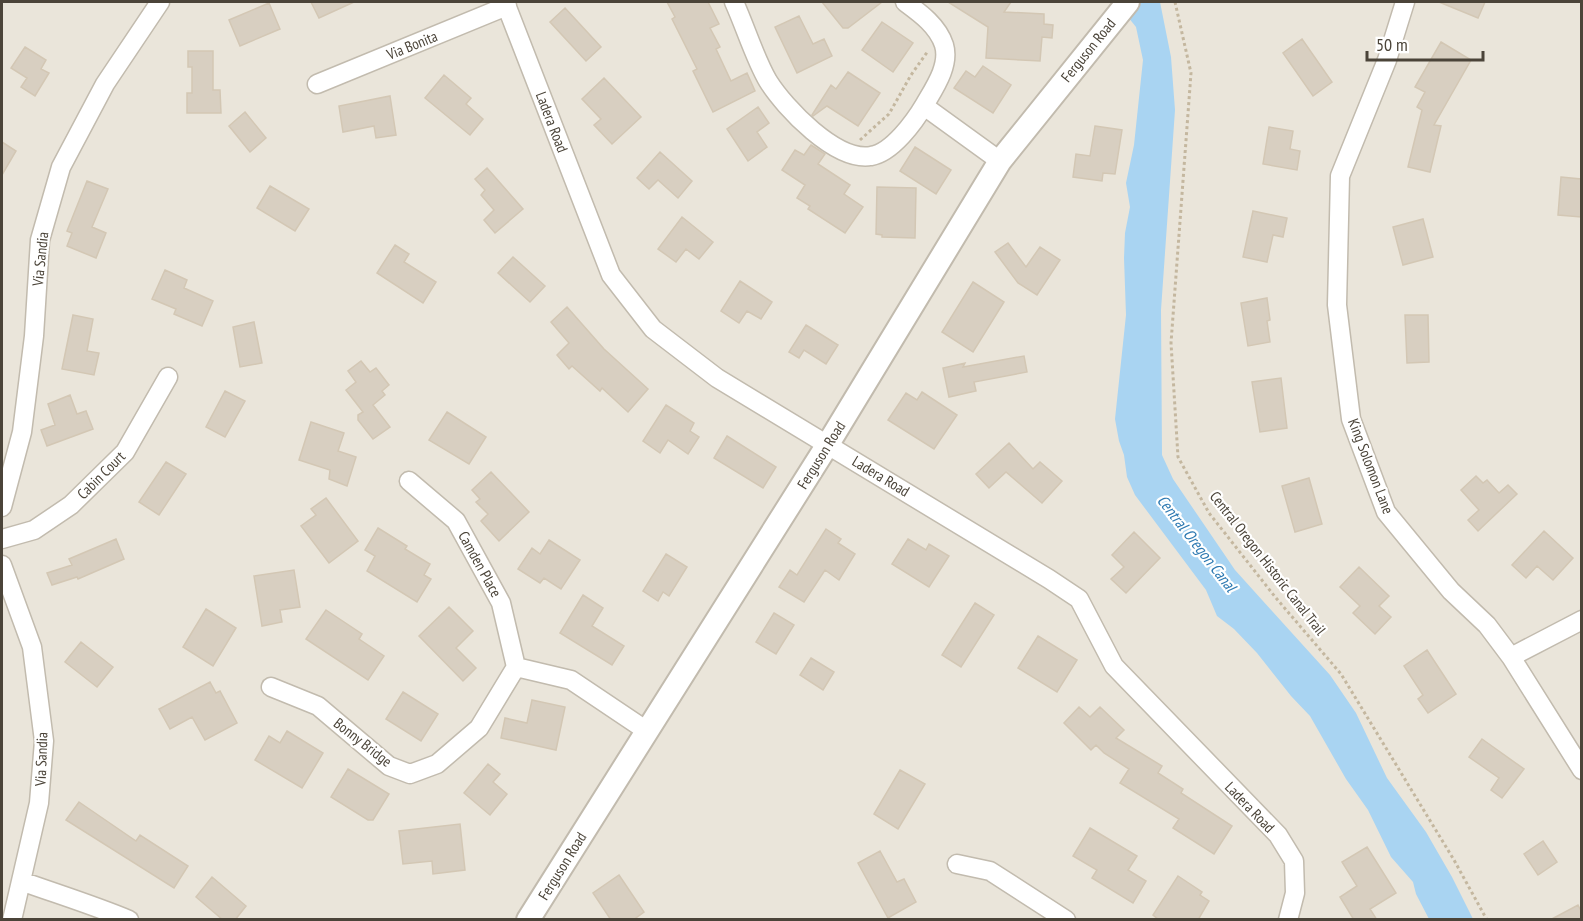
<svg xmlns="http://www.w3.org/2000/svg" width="1583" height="921" viewBox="0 0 1583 921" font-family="'PT Sans Narrow',sans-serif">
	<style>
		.residential { fill: #eae5da }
		.water { fill: #a9d4f2 }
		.building { fill: #d8cfc1; stroke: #d3c7b4; stroke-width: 1.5 }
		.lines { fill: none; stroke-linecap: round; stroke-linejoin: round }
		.minor-casing { stroke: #c2bbae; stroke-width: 21 }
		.tertiary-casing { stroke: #c2bbae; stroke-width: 26 }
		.path { stroke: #c4b79f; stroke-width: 3; stroke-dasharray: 3 3; stroke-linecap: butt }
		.minor { stroke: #fff; stroke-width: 18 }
		.tertiary { stroke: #fff; stroke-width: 22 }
		.labels { text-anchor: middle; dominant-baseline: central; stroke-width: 4.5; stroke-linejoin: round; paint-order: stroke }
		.street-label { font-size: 15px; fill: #4b4439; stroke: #fff }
		.water-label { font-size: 16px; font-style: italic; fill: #2e7ab2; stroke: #fff }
	</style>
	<rect width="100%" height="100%" fill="#f6f3ec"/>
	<path class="residential" d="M2,2h1579v917h-1579z"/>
	<path class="water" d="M1116,2h44l11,55 4,53 -14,200 1,145 11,24 62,91 95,105 26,38 31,65 39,54 26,45 21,42h-44l-13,-25 -3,-12 -22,-25 -23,-47 -22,-31 -36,-63 -19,-20 -34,-43 -23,-24 -17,-13 -11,-26 -71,-95 -8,-18 -3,-22 -5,-14 -4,-22 11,-104 -2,-57 1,-25 5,-26 -4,-24 8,-38 9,-85 -7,-33z"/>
	<path class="building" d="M311,2h43l-35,16z
		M667,2h41l11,22 -9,4 10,19 -4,2 15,32 16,-8 8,18 -42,21 -20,-41 4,-2 -25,-50 3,-2z
		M822,2h60l-34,26h-5z
		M948,2h63l-7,10 40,2v10l9,1 -1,13 -10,-1 -2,24 -54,-3 2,-31z
		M1439,2h46l-7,16z
		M269,3l11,26 -40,17 -11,-26z
		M565,8l36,39 -15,14 -36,-39z
		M799,16l14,28 11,-5 8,17 -35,17 -22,-46z
		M882,22l31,21 -20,29 -31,-22z
		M1302,39l30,43 -19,14 -30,-43z
		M1441,42l30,18 -37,65 7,1 -11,46 -22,-5 14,-57 -5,-3 8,-15 -10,-5z
		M25,47l21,13 -5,9 8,4 -14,23 -14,-9 6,-9 -16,-10z
		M188,51h25v39h7l1,23h-34v-20h5v-26h-4z
		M983,66l28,19 -18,28 -39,-25 12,-17 9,6z
		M848,72l32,21 -22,33 -31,-20 -14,10 -1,-1 19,-30 5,4z
		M444,75l27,23 -5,6 17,15 -13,16 -45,-37z
		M604,78l37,39 -29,27 -18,-19 7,-6 -19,-20z
		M390,96l6,39 -20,3 -2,-12 -31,6 -4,-26z
		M758,107l11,16 -12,9 10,15 -19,14 -21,-32z
		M245,112l21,26 -16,14 -21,-26z
		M1095,126l27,4 -7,44 -12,-1 -1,8 -29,-4 3,-23 14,2z
		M1269,127l24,4 -3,18 10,2 -3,19 -34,-6z
		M2,142l14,9 -14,24z
		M811,145l14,9 -7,10 32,21 -6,9 19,13 -18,26 -37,-24 2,-3 -13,-8 8,-13 -23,-15 13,-20 9,5z
		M915,147l36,23 -15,24 -36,-23z
		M660,152l32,29 -14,17 -20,-18 -9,9 -12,-11z
		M487,168l36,41 -28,24 -11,-13 10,-10 -13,-15 4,-5 -10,-11z
		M1561,177l20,2v38l-23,-2z
		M87,181l21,8 -16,38 14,6 -10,25 -29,-12 5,-13 -5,-2z
		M270,186l39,23 -14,22 -38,-23z
		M877,187l39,1 -1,50 -33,-1v-2l-6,-1z
		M1253,211l34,7 -4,19 -10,-2 -6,27 -24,-5z
		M682,217l31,25 -14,17 -13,-10 -10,13 -18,-13z
		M1423,219l10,38 -30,8 -10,-38z
		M1008,243l18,24 14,-20 20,13 -23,35 -19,-12 -23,-31z
		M395,245l14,9 -5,8 32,20 -13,21 -46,-30z
		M513,257l32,29 -15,16 -32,-29z
		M165,270l22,10 -3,8 29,13 -11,25 -28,-12 2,-5 -24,-10z
		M740,281l32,21 -11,17 -14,-8 -8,12 -18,-12z
		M973,282l31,20 -31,50 -31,-20z
		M1267,298l3,22 -3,1 3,21 -22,4 -7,-43z
		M567,307l37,42 44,40 -20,23 -26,-24 -2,3 -28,-25 -3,3 -12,-14 12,-12 -18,-21z
		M73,315l20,4 -6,32 12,2 -5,22 -32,-6z
		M1405,315h23l1,47 -22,1z
		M254,322l8,41 -22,4 -7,-40z
		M806,325l32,20 -12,19 -22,-14 -5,8 -10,-6z
		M1024,356l3,16 -53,10 2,9 -27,6 -6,-29 22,-5 -2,4z
		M361,361l9,11 6,-4 13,17 -7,6 3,4 -12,10 17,22 -17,12 -15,-19v-5l5,-3 -17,-22 10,-8 -8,-11z
		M1281,378l6,50 -27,4 -8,-50z
		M225,391l20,10 -20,36 -19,-10z
		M922,392l35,23 -23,34 -46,-29 18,-27 11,7z
		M70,395l7,19 9,-3 7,18 -46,17 -6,-16 14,-5 -7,-21z
		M666,405l28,18 -4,8 9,6 -11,17 -20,-14 -8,13 -17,-12z
		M447,412l39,25 -17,27 -40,-24z
		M311,422l33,11 -6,18 18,6 -9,29 -18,-7 1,-9 -31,-10z
		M727,436l49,31 -13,21 -49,-30z
		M1009,443l24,26 7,-7 22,19 -20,22 -36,-31 -17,16 -13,-14z
		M166,462l20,12 -27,41 -20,-13z
		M491,472l38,40 -30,29 -18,-20 7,-7 -12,-12 4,-3 -8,-9z
		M1476,476l7,7 4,-3 12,13 9,-8 9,9 -39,37 -10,-11 11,-10 -18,-20z
		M1309,478l13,46 -27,8 -13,-46z
		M326,498l32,43 -29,22 -28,-37 15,-11 -5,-6z
		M378,528l29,18 -2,3 25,15 -6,11 7,4 -14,23 -50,-31 8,-15 -10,-6z
		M826,529l15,10 -3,4 17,11 -16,26 -14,-10 -21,32 -25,-15 11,-17 7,5z
		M1544,531l29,27 -20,22 -16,-14 -11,12 -14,-13z
		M1134,532l26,26 -34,35 -15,-14 13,-12 -12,-12z
		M116,539l8,20 -46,20 -1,-2 -25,8 -5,-12 25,-8 -3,-6z
		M908,539l18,11 3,-6 20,12 -20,31 -37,-23z
		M549,540l31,20 -19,29 -17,-11 -4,5 -22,-14 14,-21 8,6z
		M666,554l21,13 -18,29 -6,-4 -5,9 -15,-10z
		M1359,567l30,29 -10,10 12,11 -16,17 -22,-21 7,-7 -20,-19z
		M294,570l6,37 -20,3 2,12 -20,4 -8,-50z
		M583,595l20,13 -11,18 32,20 -12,19 -52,-32z
		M975,603l19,12 -33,52 -19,-12z
		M449,607l24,24 -17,17 20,20 -13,13 -44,-45z
		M206,609l30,19 -23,38 -30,-19z
		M326,610l36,24 -3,5 25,17 -16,24 -62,-41z
		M774,613l20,12 -18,29 -20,-12z
		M1038,636l39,24 -20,32 -39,-24z
		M81,642l32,25 -16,20 -32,-25z
		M1427,650l29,44 -28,19 -10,-14 5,-4 -19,-29z
		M811,658l23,14 -11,18 -23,-15z
		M210,682l6,11 4,-2 17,32 -32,17 -13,-23 -22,12 -11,-20z
		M403,692l35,22 -17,27 -35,-22z
		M532,700l33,7 -9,43 -55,-12 4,-20 22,5z
		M1079,707l11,10 10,-10 24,23 -8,8 46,28 -4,7 25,16 -2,4 51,33 -18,28 -41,-26 6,-9 -59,-36 9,-14 -25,-16 -8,-8 -5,5 -27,-27z
		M287,731l36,22 -21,35 -47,-28 14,-24 11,7z
		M1482,739l42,30 -22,29 -11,-8 8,-12 -30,-21z
		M488,764l12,10 -7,8 14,12 -17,21 -26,-22z
		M348,769l41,25 -16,26h-5l-37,-23z
		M900,770l25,14 -27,45 -24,-15z
		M79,802l57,39 4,-6 48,31 -14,22 -108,-68z
		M460,824l5,46 -32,4 -1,-13 -29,3 -4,-33z
		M1090,828l47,28 -9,14 18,11 -13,22 -41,-25 5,-8 -24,-14z
		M1543,841l14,21 -19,13 -14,-21z
		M1367,847l29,46 -26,16 7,11h-23l-14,-23 17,-11 -15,-24z
		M880,851l17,31 7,-3 12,23 -28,16 -30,-55z
		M619,875l25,37 -11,8h-22l-18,-27z
		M1178,876l24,16 -2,3 9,6 -11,19h-39l-6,-5z
		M212,877l34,29 -11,14h-12l-27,-23z
		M1578,905l3,6v9h-31z"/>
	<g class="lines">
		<defs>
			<path id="minor" d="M505,2l106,273 42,54 64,49 332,201 30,20 35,67 164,169 16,26 1,32 -7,27
				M734,2c11,24 21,57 34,79 17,27 68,81 103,75 21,-3 44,-35 54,-52 10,-17 25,-39 19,-59 -6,-19 -24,-32 -39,-43
				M1405,2l-18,58 -47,116 -3,129 14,114 35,93 65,79 36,34 24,32 71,113
				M317,84l190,-78
				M924,106l76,55
				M409,481l47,40 45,82 15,64
				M2,507l20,-75 12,-96 6,-96 21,-73 44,-83 55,-82
				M2,539l32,-9 37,-25 54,-53 43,-75
				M2,565l30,82 12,94 -5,62 -27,117
				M1511,657l71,-37
				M271,687l47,19 71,60 21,8 27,-10 42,-36 37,-61 55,13 76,51
				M957,864l33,7 76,49
				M21,881c36,13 72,24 108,39"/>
			<path id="tertiary" d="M528,920l300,-476 172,-283 128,-159"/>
		</defs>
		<use href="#minor" class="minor-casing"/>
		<use href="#tertiary" class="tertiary-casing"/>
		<path class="path" d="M1175,2l16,71 -20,270 7,114 31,56 67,85 65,76 113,186 33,60
			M860,140l29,-26 22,-39 17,-24"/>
		<use href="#minor" class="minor"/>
		<use href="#tertiary" class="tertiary"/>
	</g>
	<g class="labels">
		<g class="street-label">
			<text transform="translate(412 45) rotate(-22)">Via Bonita</text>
			<text transform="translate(1088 50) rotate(-51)">Ferguson Road</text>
			<text transform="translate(552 122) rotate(69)">Ladera Road</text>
			<text transform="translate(40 259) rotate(-84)">Via Sandia</text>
			<text transform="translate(821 455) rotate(-58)">Ferguson Road</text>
			<text transform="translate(1371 466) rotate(69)">King Solomon Lane</text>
			<text transform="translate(101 475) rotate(-45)">Cabin Court</text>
			<text transform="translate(881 476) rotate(31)">Ladera Road</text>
			<text transform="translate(1268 563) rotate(52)">Central Oregon Historic Canal Trail</text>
			<text transform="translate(480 564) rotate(61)">Camden Place</text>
			<text transform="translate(363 742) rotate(38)">Bonny Bridge</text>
			<text transform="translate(41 759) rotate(-88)">Via Sandia</text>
			<text transform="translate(1250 807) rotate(46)">Ladera Road</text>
			<text transform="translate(562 866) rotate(-58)">Ferguson Road</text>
		</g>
		<g class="water-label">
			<text transform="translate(1197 543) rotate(52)">Central Oregon Canal</text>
		</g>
	</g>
	<rect width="1583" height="921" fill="none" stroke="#4b4439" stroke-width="6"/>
	<path d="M1367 51v9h116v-9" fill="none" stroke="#4b4439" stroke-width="3"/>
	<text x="1376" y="51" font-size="18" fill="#4b4439" stroke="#ffffff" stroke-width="4.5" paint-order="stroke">50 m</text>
</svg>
